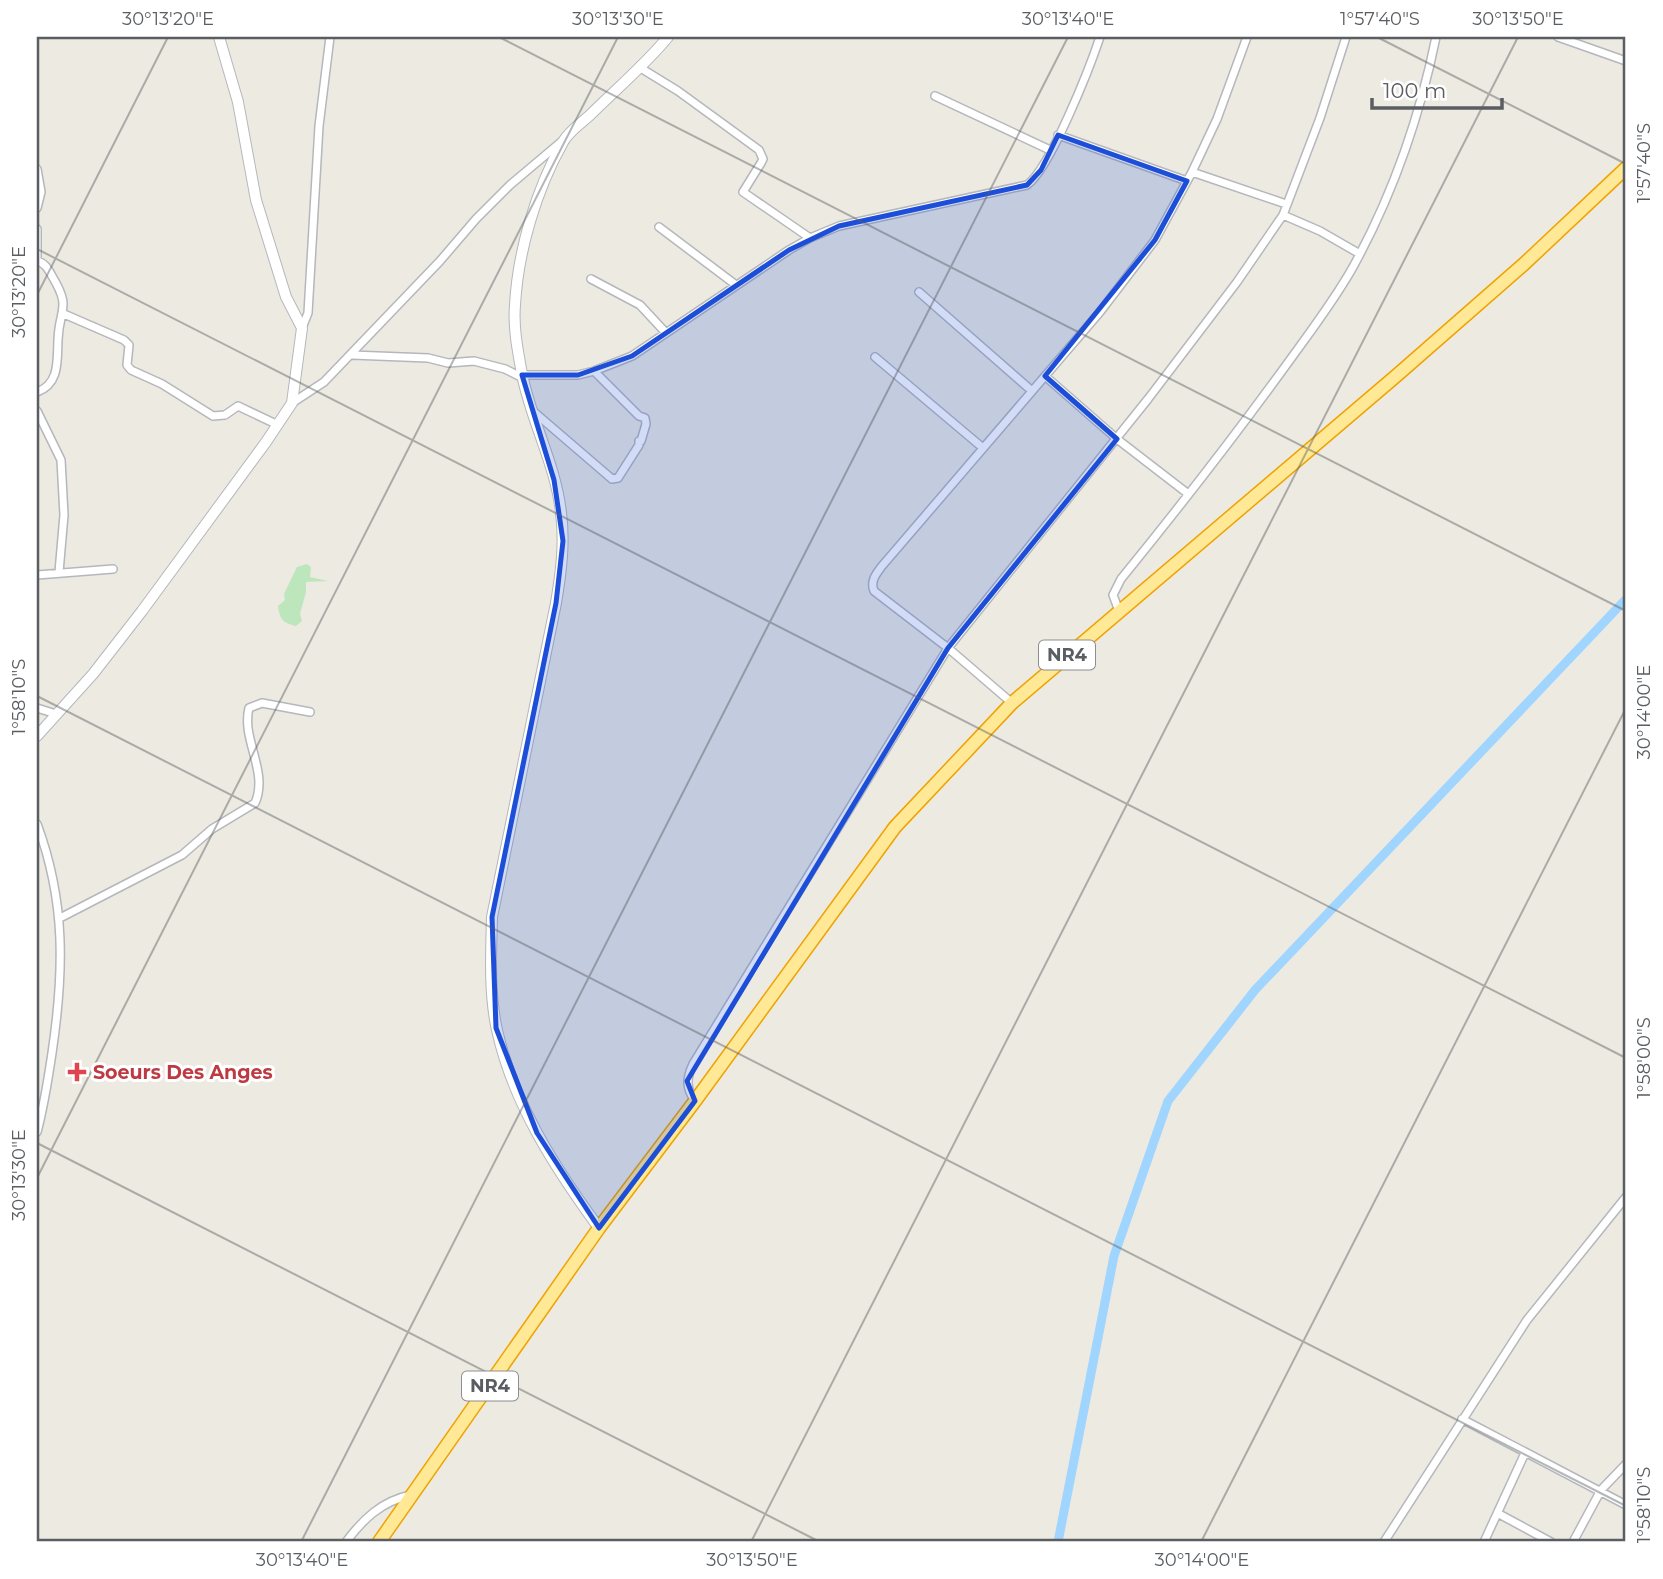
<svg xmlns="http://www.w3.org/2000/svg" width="1663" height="1579" viewBox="0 0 1663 1579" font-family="Montserrat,sans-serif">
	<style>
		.green { fill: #bde6bd }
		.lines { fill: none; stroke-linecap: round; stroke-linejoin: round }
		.canal { stroke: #9fd5ff; stroke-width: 9 }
		.minor-casing { stroke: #b4b7bc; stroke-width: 10 }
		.tertiary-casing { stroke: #b4b7bc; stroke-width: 12 }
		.trunk-casing { stroke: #eea300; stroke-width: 15 }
		.minor { stroke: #fff; stroke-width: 7 }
		.tertiary { stroke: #fff; stroke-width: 10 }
		.trunk { stroke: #ffe896; stroke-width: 12 }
		.marked { fill: #1d4ed8; fill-opacity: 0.2; stroke: #1d4ed8; stroke-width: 5; stroke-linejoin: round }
		.ticks { fill: none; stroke: #5a5e62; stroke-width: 2; stroke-opacity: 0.45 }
		.health-dot { fill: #e0444e; stroke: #fff; stroke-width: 2.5 }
		.labels { text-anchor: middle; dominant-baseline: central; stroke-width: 6; stroke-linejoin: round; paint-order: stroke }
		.shield { fill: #fff; stroke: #8c8e91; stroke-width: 2 }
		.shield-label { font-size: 18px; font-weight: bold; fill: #5a5e62 }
		.health-label { font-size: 19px; font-weight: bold; fill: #be3a42; stroke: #fff; text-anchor: start }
		.neatline { fill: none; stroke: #5a5e62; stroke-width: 2.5 }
		.ticks-label { font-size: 18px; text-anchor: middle; fill: #5a5e62 }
	</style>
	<rect width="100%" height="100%" fill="#edeae1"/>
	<path class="green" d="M307,564l4,3 -1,10 18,4 -22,1v10l-6,22 2,7 -6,5c-13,-3 -16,-6 -18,-20l7,-6 -1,-6 13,-27z"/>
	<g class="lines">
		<path class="canal" d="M1058,1542l56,-286 54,-155 87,-111 371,-391"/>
		<defs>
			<path id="minor" d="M1558,37l68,24
				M639,67l39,24 81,59 4,9 -2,4 -18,29 67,46
				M935,96l115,54
				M1058,135l129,46
				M37,169l4,23 -4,16
				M1192,172l25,-53 30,-82
				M1283,215l37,16 40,23
				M659,227l77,58
				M37,229v28
				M37,261c8,2 11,8 15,15 20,33 7,32 6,64 -1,20 2,44 -21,52
				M591,279l49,26 26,28
				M919,292l113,99
				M64,314l60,26 5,5 -2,20 4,5 31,14 51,32 12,-1 13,-9 40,19
				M302,328l6,-15 11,-187 11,-89
				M352,355l76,3 20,5 26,-2 31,8 18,9
				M875,357l108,91
				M522,375h56l16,-4 38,-15 157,-106 21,-12 29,-12 188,-41c23,-16 63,-118 73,-148
				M1045,376l72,63 70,54
				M292,403l32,-21 116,-121 36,-42 34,-34 51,-43
				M37,411l24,49 3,55 -5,57
				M534,412l78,67 6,-1 21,-33v-4h2l5,-17 -1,-6 -6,-2 -45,-45
				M37,575l76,-6
				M1119,611l-6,-16 8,-16c57,-70 113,-142 166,-215 23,-32 47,-63 66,-97 39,-71 67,-151 83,-230
				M1012,703l-64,-55 -74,-57c-4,-10 2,-17 8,-25l218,-254 55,-72 37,-68 94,32
				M37,708l19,6
				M37,824c29,78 27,148 15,229 -4,27 -8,53 -15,79
				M60,918l122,-63 30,-26 43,-26c14,-31 -14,-64 -6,-95l13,-5 48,9
				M695,1101c-9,-13 -9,-22 -2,-37l255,-416 200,-249 89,-117 46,-67 37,-97 26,-81
				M1462,1419l164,86
				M1499,1514l52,28
				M346,1542c17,-23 36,-41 65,-47
				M1384,1542l143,-222 99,-123
				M1484,1542l41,-89
				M1573,1542l28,-52 25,-26"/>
			<path id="tertiary" d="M37,736l56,-62 49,-63 124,-169 26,-39 10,-75 -16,-31 -30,-97 -18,-98 -19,-65
				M599,1228c-44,-60 -86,-125 -102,-198 -8,-36 -6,-76 -5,-113l64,-314c5,-30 9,-60 5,-90 -5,-48 -30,-92 -39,-139 -4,-22 -9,-46 -7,-69 3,-54 21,-115 48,-163 5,-10 17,-18 26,-26 26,-26 56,-51 79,-79"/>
			<path id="trunk" d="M379,1542l220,-314 96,-127 200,-274 117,-124 384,-327 128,-112 102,-96"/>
		</defs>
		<use href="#minor" class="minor-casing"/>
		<use href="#tertiary" class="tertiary-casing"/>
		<use href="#trunk" class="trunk-casing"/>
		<use href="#minor" class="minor"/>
		<use href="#tertiary" class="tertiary"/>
		<use href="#trunk" class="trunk"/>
	</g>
	<path class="marked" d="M1058,135l129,46 -32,59 -110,136 72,63 -169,209 -261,433 8,20 -96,127 -62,-95 -41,-105 -4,-111 64,-314 7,-62 -9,-61 -32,-105h56l54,-19 157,-106 50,-24 188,-41 14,-15z"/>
	<path class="ticks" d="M499,37l1127,574M1377,37l249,127M37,249l1589,809M37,295l131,-258M37,696l1589,810M37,1143l783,399M37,1178l581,-1141M301,1542l767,-1505M751,1542l767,-1505M1201,1542l425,-834"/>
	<path class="health-dot" d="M73.5 1061.5h7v7h7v7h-7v7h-7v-7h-7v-7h7z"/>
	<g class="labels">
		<g class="shield">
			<rect x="1039" y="640.5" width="56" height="29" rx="5"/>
			<rect x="462" y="1371.5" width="56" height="29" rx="5"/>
		</g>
		<g class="shield-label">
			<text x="1067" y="655">NR4</text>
			<text x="490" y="1386">NR4</text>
		</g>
		<g class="health-label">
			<text x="93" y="1072">Soeurs Des Anges</text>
		</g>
	</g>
	<rect width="1663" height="1579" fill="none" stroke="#ffffff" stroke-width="77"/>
	<path d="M1372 98v10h130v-10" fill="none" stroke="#5a5e62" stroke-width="3.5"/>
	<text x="1383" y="98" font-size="21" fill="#5a5e62" stroke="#ffffff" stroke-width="5" paint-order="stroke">100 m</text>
	<rect x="38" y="38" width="1586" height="1502" class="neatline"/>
	<g class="ticks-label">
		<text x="168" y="25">30°13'20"E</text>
		<text x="618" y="25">30°13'30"E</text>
		<text x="1068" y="25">30°13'40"E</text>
		<text x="1380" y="25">1°57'40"S</text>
		<text x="1518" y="25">30°13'50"E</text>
		<text transform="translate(1644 163) rotate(-90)" y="6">1°57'40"S</text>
		<text transform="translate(19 292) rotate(-90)" y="6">30°13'20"E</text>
		<text transform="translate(19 697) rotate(-90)" y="6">1°58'10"S</text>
		<text transform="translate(1644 712) rotate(-90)" y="6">30°14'00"E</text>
		<text transform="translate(1644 1058) rotate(-90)" y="6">1°58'00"S</text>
		<text transform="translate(19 1175) rotate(-90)" y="6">30°13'30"E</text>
		<text transform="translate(1644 1505) rotate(-90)" y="6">1°58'10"S</text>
		<text x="302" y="1566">30°13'40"E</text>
		<text x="752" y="1566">30°13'50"E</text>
		<text x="1202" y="1566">30°14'00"E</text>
	</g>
</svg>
